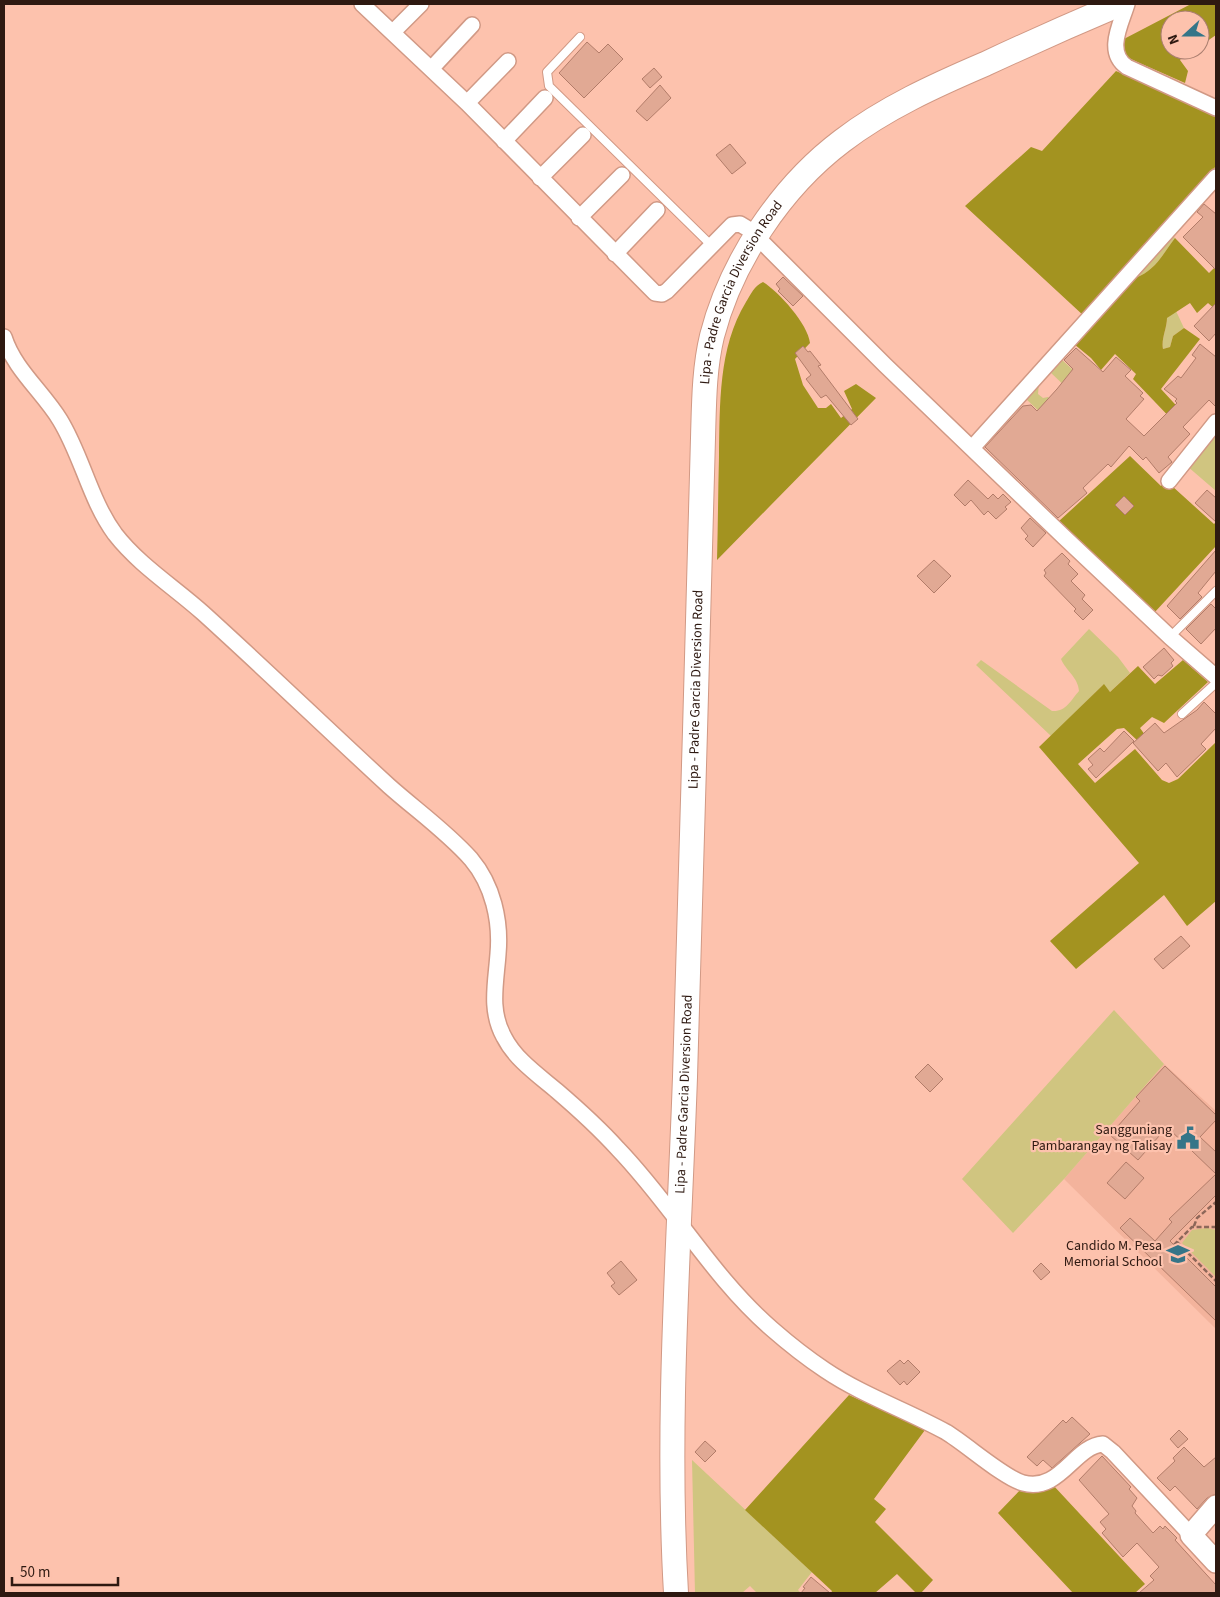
<svg xmlns="http://www.w3.org/2000/svg" width="1220" height="1597" viewBox="0 0 1220 1597" font-family="'Source Sans 3',sans-serif">
	<style>
		.built { fill: #f3b39c }
		.green { fill: #d0c580 }
		.forest { fill: #a39320 }
		.building { fill: #e1a994; stroke: #b27c69 }
		.lines { fill: none; stroke-linecap: round; stroke-linejoin: round }
		.lane-casing { stroke: #d19985; stroke-width: 10 }
		.street-casing { stroke: #d19985; stroke-width: 18 }
		.secondary-casing { stroke: #d19985; stroke-width: 24 }
		.primary-casing { stroke: #d19985; stroke-width: 26 }
		.path { stroke: #8d6759; stroke-width: 2.5; stroke-dasharray: 5 2.5; stroke-linecap: butt }
		.lane { stroke: #fff; stroke-width: 8 }
		.street { stroke: #fff; stroke-width: 15 }
		.secondary { stroke: #fff; stroke-width: 21 }
		.primary { stroke: #fff; stroke-width: 24 }
		.labels { text-anchor: middle; dominant-baseline: central; stroke-width: 4.5; stroke-linejoin: round; paint-order: stroke }
		.street-label { font-size: 14px; fill: #2e1911; stroke: #fdc2ad }
		.poi-label { font-size: 14px; fill: #2e1911; stroke: #fdc2ad; text-anchor: end }
	</style>
	<rect width="100%" height="100%" fill="#fdc2ad"/>
	<path class="built" d="M1164,1064l52,47v218l-152,-150z"/>
	<path class="green" d="M1172,235l3,3c-12,16 -20,33 -40,40z
		M1176,311l8,17 -11,8 -3,11 -7,2c-2,-10 4,-21 4,-31z
		M1061,359l20,18 -12,13 -19,-18z
		M1039,383l-1,11 5,4 5,-1 7,7 -11,12 -19,-18z
		M1216,429v62l-29,-25z
		M1089,629l29,28 12,16 -20,19 -7,-7 -52,51 -75,-71 5,-5 71,51c14,1 19,-11 27,-20 -1,-14 -13,-20 -18,-32z
		M1114,1010l50,54 -100,115 -51,54 -51,-54z
		M1207,1228l9,2v47l-34,-34 10,-13z
		M692,1460l120,112 -14,18 3,3h-44l-7,-7 -8,7h-47z"/>
	<path class="forest" d="M1191,4h25v31l-16,11v-26h-30v30h23l-7,1 -6,9 8,11 -3,12 -59,-26 -4,-6v-11z
		M1116,71l100,44v51l-132,150 -119,-110 66,-59 11,4z
		M1175,238l34,35 7,-7v44l-8,-7 -11,10 -7,-10 -23,15c0,10 -6,21 -4,31l7,-2 3,-11 11,-8 16,11 -39,50 24,26 -9,9 -43,-45 3,-5 -21,-20 -14,16 -10,-12 -17,-14 61,-66c20,-7 28,-24 40,-40z
		M763,282c16,10 45,42 47,61l-15,16 8,26 15,23h8l5,-4 10,14 11,-9 -8,-18 12,-7 20,14 -159,162c1,-34 1,-68 2,-103 1,-52 -1,-109 27,-155 5,-8 8,-16 17,-20z
		M1130,456l31,30 2,-3 9,3 42,38 2,-2v24l-62,67 -96,-91z
		M1183,660l25,22 -44,41 -12,-6 -12,11 5,7 -6,7 -15,-14 -7,1 -39,35 17,19 40,-34 27,31 7,3 9,-4 38,-37v159l-29,25 -23,-31 -88,74 -26,-28 89,-78 -100,-116 65,-63 6,8 28,-26 17,18z
		M849,1395l76,35 -51,69 12,10 -11,13 58,58 -12,13h-5l-19,-19 -22,19h-44l1,-2 -87,-81z
		M1053,1485l92,99 -10,9h-62l-75,-80 24,-25z"/>
	<path class="building" d="M587,42l12,11 9,-9 15,15 -39,39 -25,-25z
		M654,68l8,9 -12,11 -8,-9z
		M660,85l11,13 -24,23 -11,-10z
		M730,144l16,19 -14,11 -16,-19z
		M1204,204l12,10v56l-33,-33 20,-20 -6,-5z
		M783,277l20,19 -10,10 -15,-15 2,-2 -4,-5z
		M1216,303v30l-7,8 -15,-15z
		M1200,344l16,13v50l-7,-7 -26,27 7,7 -22,23 4,5 -13,11 -13,-16 -3,3 -14,-14 -18,21 -3,-3 -25,24 4,5 -29,25 -73,-71 38,-41 8,-1 6,6 20,-22 16,-20 -9,-9 12,-12 27,24 13,-15 15,13 -6,6 18,17 -3,3 4,3 -18,20 18,17 33,-33 -2,-2 2,-2 -13,-10 14,-13 3,2 15,-20 -4,-3z
		M803,346l5,6 2,-1 11,14 -3,1 40,53 -7,6 -25,-30 -5,3 -15,-19 5,-4 -16,-22z
		M968,480l20,19 5,-5 5,5 5,-5 8,8 -6,5 2,2 -11,10 -8,-8 -4,4 -13,-15 -6,6 -11,-11z
		M1207,490l9,8v24l-21,-19z
		M1124,496l10,10 -9,9 -10,-10z
		M1030,518l16,15 -13,14 -8,-8 3,-3 -7,-8z
		M1216,550v21l-18,22 4,4 -22,22 -13,-13z
		M1062,553l8,8 -2,3 10,10 -7,7 14,14 -3,4 11,11 -10,10 -9,-9 2,-2 -32,-33 2,-3 -2,-3z
		M934,560l17,16 -17,17 -17,-17z
		M1211,604l5,5v19l-15,16 -15,-15z
		M1164,648l10,12 -3,3 2,3 -11,10 -4,-1 -4,4 -11,-12z
		M1204,702l12,12v14l-15,16 5,5 -29,28 -11,-14 -8,8 -25,-28 22,-20 9,10 33,-23z
		M1124,731l10,10 -38,37 -8,-9 5,-4 -5,-6 12,-11 4,4z
		M1181,936l9,10 -27,23 -9,-10z
		M928,1064l15,15 -13,13 -15,-15z
		M1165,1066l51,49v5l-16,17 16,15v43l-46,46 46,46v34l-96,-93 10,-10 25,23 17,-19 -3,-3 47,-45 -49,-47 -29,33 -28,-25 30,-34 -4,-4z
		M1126,1162l18,16 -19,21 -18,-16z
		M621,1261l16,19 -18,15 -8,-9 4,-3 -8,-10z
		M1041,1263l9,9 -9,8 -8,-9z
		M900,1360l4,4 4,-4 12,12 -13,13 -3,-4 -4,4 -13,-14z
		M1072,1417l18,17 -38,34 -9,-8 -6,6 -10,-9 36,-37 3,3z
		M1179,1430l9,9 -10,9 -8,-9z
		M705,1441l11,10 -11,11 -10,-10z
		M1184,1447l20,20 12,-10v37l-9,4 -10,11 -22,-23 -5,5 -13,-13 18,-17 -2,-3z
		M1102,1456l29,31 -2,2 8,9 -5,8 4,5 -1,2 18,20 7,-7 3,3 2,-3 12,12 -2,2 41,45v8h-77l15,-13 -4,-4 9,-9 -22,-24 -14,14 -21,-24 4,-4 -6,-7 9,-8 -30,-34z
		M811,1577l19,16h-29l4,-5 -2,-1z"/>
	<g class="lines">
		<defs>
			<path id="lane" d="M580,37l-33,35 2,14 162,159
				M1170,637l46,-46
				M1182,714l34,-31"/>
			<path id="street" d="M362,4l105,99 188,190 7,1 5,-3 65,-66 8,-1 10,6 135,135 179,172 106,100 46,40
				M1127,4c-6,20 -22,48 0,63l89,41
				M393,32l28,-28
				M431,69l41,-44
				M467,103l41,-42
				M504,141l41,-43
				M540,178l43,-43
				M579,218l43,-43
				M615,254l42,-44
				M4,337c10,32 39,55 56,83 22,36 30,80 55,114 24,31 59,53 88,79 63,57 124,116 186,173 27,24 58,46 82,73 22,26 30,62 27,95 -2,29 -9,56 6,83 11,22 34,38 53,54 21,18 42,37 61,58 55,57 94,128 154,180 16,14 35,29 53,41 37,25 81,40 121,62 20,12 58,46 77,51 37,10 51,-37 80,-39l10,8 78,83
				M972,448l244,-271
				M1169,481l47,-59"/>
			<path id="secondary" d="M1216,1506l-25,29 25,27"/>
			<g id="primary">
				<path id="s1" d="M676,1593c-10,-171 3,-345 9,-516 8,-213 11,-426 18,-639 1,-34 1,-69 9,-102 19,-74 69,-149 130,-195 43,-33 94,-56 143,-77 45,-21 90,-41 135,-60"/>
			</g>
		</defs>
		<use href="#lane" class="lane-casing"/>
		<use href="#street" class="street-casing"/>
		<use href="#secondary" class="secondary-casing"/>
		<use href="#primary" class="primary-casing"/>
		<path class="path" d="M1194,1226l3,-8 19,-16
			M1177,1242l39,39
			M1174,1245l18,-18h24"/>
		<use href="#lane" class="lane"/>
		<use href="#street" class="street"/>
		<use href="#secondary" class="secondary"/>
		<use href="#primary" class="primary"/>
	</g>
	<defs>
		<symbol id="civic-bare" viewBox="-9 -9 18 18"><path d="M-.6-6.5H3V-4.5H.6V-3L4-1V1h2V6H-6V1h2V-1L-.6-3ZM-1.2 2.5V6h2.4V2.5Z" fill="#357588" stroke="#fdc2ad" stroke-width="2.5" paint-order="stroke"/></symbol>
		<symbol id="school-bare" viewBox="-9 -9 18 18"><path d="M0-5L7-2L0 1L-7-2ZM-4 1L0 2.5L4 1V4Q0 6-4 4Z" fill="#357588" stroke="#fdc2ad" stroke-width="2.5" paint-order="stroke"/></symbol>
	</defs>
	<g fill-rule="evenodd">
		<use href="#civic-bare" x="1172" y="1122" width="32" height="32"/>
		<use href="#school-bare" x="1162" y="1238" width="32" height="32"/>
	</g>
	<g class="labels">
		<g class="street-label">
			<text stroke="none"><textPath href="#s1" startOffset="1309">Lipa - Padre Garcia Diversion Road</textPath></text>
			<text stroke="none"><textPath href="#s1" startOffset="904">Lipa - Padre Garcia Diversion Road</textPath></text>
			<text stroke="none"><textPath href="#s1" startOffset="499">Lipa - Padre Garcia Diversion Road</textPath></text>
		</g>
		<g class="poi-label">
			<text x="1172" y="1130">Sangguniang<tspan x="1172" dy="16">Pambarangay ng Talisay</tspan></text>
			<text x="1162" y="1246">Candido M. Pesa<tspan x="1162" dy="16">Memorial School</tspan></text>
		</g>
	</g>
	<rect width="1220" height="1597" fill="none" stroke="#2e1911" stroke-width="10"/>
	<g transform="translate(1185 35) rotate(249)"><circle r="24" fill="#fdc2ad" stroke="#aa7e6f"/>
	<path d="M0-4L9 19L0 12L-9 19Z" fill="#357588"/>
	<text y="-8" font-size="14" font-weight="bold" text-anchor="middle" fill="#2e1911">N</text>
	</g>
	<path d="M12 1577v8h106v-8" fill="none" stroke="#2e1911" stroke-width="2.5"/>
	<text x="20" y="1577" font-size="15" fill="#2e1911" stroke="#fdc2ad" stroke-width="4" paint-order="stroke">50 m</text>
</svg>
